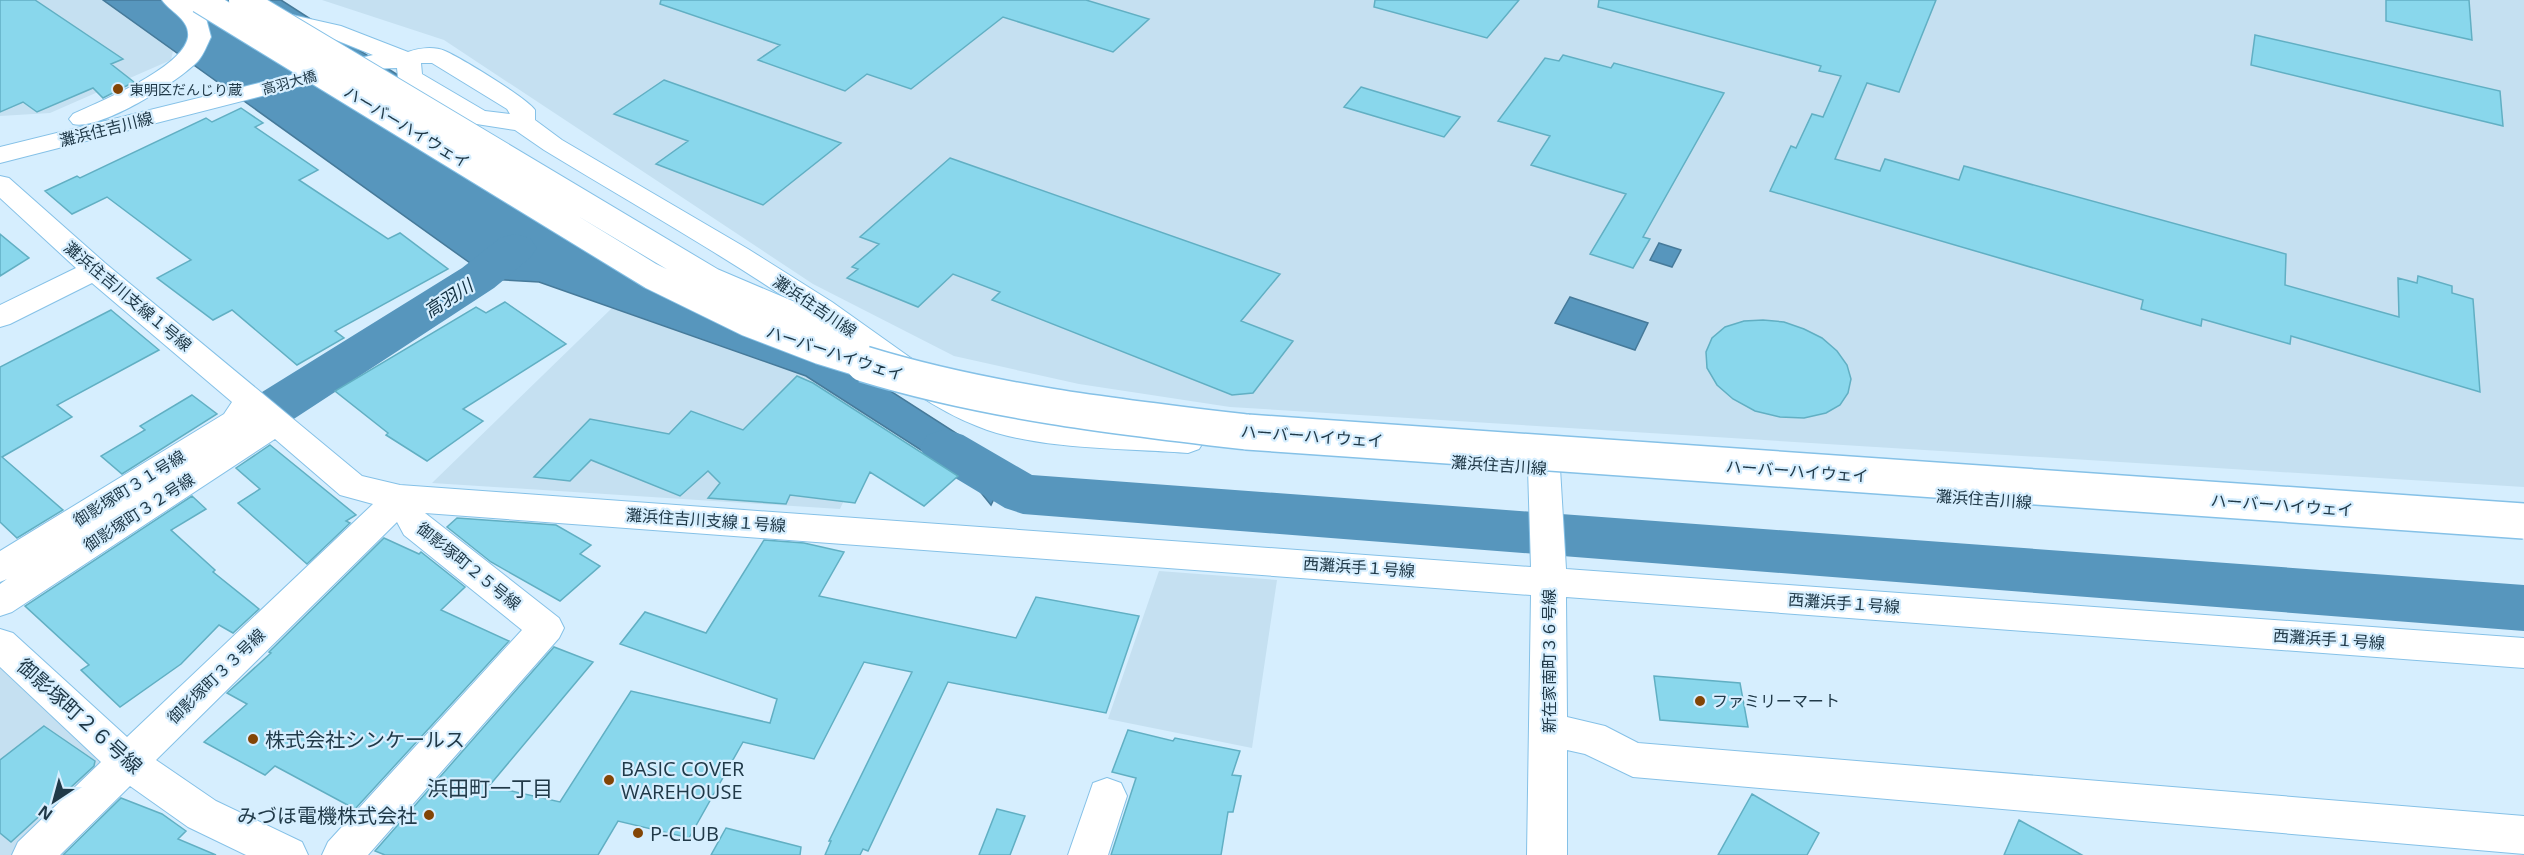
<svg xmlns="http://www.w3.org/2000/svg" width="2524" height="855" viewBox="0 0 2524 855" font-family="'Open Sans','Noto Sans JP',sans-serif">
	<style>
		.built { fill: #c5e0f1 }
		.water { fill: #5796bd; stroke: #467a9a; stroke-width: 1.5 }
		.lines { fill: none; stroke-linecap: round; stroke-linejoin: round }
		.river { fill: #5796bd; fill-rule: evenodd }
		.building { fill: #89d7ec; stroke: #61afc3; stroke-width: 1.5 }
		.minor-casing { stroke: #85c1e7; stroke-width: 2 }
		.minor { fill: #fff; fill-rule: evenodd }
		.minor-bridge-far1-casing { stroke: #85c1e7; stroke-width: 28; stroke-linecap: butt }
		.minor-bridge-casing { stroke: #85c1e7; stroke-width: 38; stroke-linecap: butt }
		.minor-bridge-far1 { stroke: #fff; stroke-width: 26 }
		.minor-bridge { stroke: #fff; stroke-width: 35 }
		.poi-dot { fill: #834506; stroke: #d6eefe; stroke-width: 2 }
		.labels { text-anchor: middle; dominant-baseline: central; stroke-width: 4.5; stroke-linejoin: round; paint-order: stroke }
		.far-street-label { font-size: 14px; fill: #203948; stroke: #d6eefe }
		.far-poi-label { font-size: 14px; fill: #203948; stroke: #d6eefe; text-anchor: start }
		.street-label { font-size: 16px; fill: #203948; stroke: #d6eefe }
		.poi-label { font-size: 16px; fill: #203948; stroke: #d6eefe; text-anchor: start }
		.water-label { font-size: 18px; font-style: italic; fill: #112f40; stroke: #d6eefe }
		.near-street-label { font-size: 20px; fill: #203948; stroke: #d6eefe }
		.near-poi-label { font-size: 20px; fill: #203948; stroke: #d6eefe; text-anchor: start }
		.near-neighbourhood-label { font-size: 21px; fill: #203948; stroke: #d6eefe }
	</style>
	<rect width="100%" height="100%" fill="#d6eefe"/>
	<path class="built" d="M0,0h103l70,51 -2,9 -121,53 -50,3z
		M322,0h2202v487l-1294,-80 -151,-23 -125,-28 -141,-72 -369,-244z
		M612,308l194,68 73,47 -39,86 -408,-26z
		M1159,571l118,9 -25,168 -144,-29z
		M0,667l102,90 -2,15 -85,83h-15z"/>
	<path class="water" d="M103,0h178l728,467 -18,38 -17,-21 -168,-108 -267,-94 -53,-3 -9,-11z
		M1659,243l22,7 -9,17 -22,-7z
		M1570,297l78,26 -13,27 -80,-27z"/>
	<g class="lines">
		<path class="river" d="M515,234l15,4 7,10 -7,10 -36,30 -257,168 -18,5 -18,-5 -7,-13 7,-13 261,-162 38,-30z
			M945,429l18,6 69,40 1492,110v46l-1501,-117 -18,-6 -78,-47 -7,-13 7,-13z"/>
	</g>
	<path class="building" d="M0,0h35l88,59 -12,5 23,18 -31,16 -10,-10 -56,24 -14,-10 -23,10z
		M661,0h425l63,19 -36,33 -110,-35 -92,72 -44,-15 -22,17 -87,-31 22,-15 -120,-41z
		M1375,0h144l-32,38 -113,-31z
		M1599,0h337l-37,92 -32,-9 -32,76 45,12 5,-12 74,21 5,-14 322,88 -1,31 114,32 -1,-39 19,5 1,-7 34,10v7l21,6 7,93 -189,-56 -1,8 -88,-25 -1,7 -60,-17 2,-9 -373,-109 21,-45 5,2 16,-34 11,3 18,-41 -22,-5 2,-5 -223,-59z
		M2386,0h83l3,40 -86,-19z
		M2255,35l245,56 3,35 -252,-61z
		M1563,55l48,13 3,-5 110,30 -81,144 7,2 -17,29 -43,-14 36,-60 -95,-29 19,-29 -52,-15 47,-63 14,3z
		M664,80l177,63 -78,62 -107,-41 32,-23 -74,-27z
		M1361,87l99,30 -16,20 -100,-30z
		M241,108l22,15 -8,4 63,43 -19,10 89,59 12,-6 48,36 -113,62 9,7 -47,27 -65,-55 -19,10 -56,-42 34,-18 -84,-63 -35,17 -27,-23 32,-15 3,2 126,-60 6,4z
		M950,158l330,116 -39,47 52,20 -40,52 -21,2 -240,-95 8,-8 -47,-18 -35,33 -71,-29 11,-9 -6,-2 27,-23 -19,-7z
		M0,234l29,24 -29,18z
		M505,302l61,42 -103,65 20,12 -56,40 -41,-26 2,-2 -53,-42 141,-84 10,6z
		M111,310l48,40 -102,55 15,12 -70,40 61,53 -46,28 -17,-16v-155z
		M1763,320l21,2 20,7 18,9 15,13 10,14 4,14 -3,14 -8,12 -14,8 -22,5 -24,-1 -25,-6 -22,-12 -16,-14 -10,-17 -1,-16 6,-14 13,-11 19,-6z
		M797,376l16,7 145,93 -34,30 -54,-34 -15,31 -65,-8 -4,9 -78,-6 12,-15 -12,-12 -28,25 -89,-36 -21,21 -36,-4 56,-58 79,15 22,-23 52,19z
		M192,395l25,19 -95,60 -21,-18 44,-26 -5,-4z
		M270,445l86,70 -10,6 4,2 -43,41 -69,-61 22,-14 -24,-21z
		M192,496l14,13 -35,21 44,40 -2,2 46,37 -26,24 -14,-8 -38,39 -61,43 -39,-37 8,-5 -64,-59z
		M457,518l99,7 35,20 -11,9 20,12 -40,35 -69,-39 -44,-35z
		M384,538l35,16 2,-2 44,35 -24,23 68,31 -154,168 -80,-43 -10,9 -61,-33 43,-38 -20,-11 44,-40 -2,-1z
		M764,540l40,3 40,9 -25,44 197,42 20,-41 103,19 -33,97 -158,-31 -80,169 -5,-2 -3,6h-35l6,-14h-2l83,-169 -48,-10 -50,97 -71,-17 -54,96 -71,-17 -20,34h-213l-10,-4 179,-204 39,15 -104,124 71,16 71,-111 139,32 7,-24 -157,-55 25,-32 61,21z
		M1654,676l86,7 8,44 -88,-7z
		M44,726l51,35 -1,5 -83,76 -11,-9v-73z
		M1128,730l45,11 2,-3 65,13 -8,24 9,1 -8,36h-5l-7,43h-110l25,-77 -24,-6z
		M1752,794l67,39 -12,22h-89z
		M121,798l41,16 24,17 -8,8 38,16h-153z
		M997,809l28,7 -15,39h-31z
		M2019,820l63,35h-78z
		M726,828l75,19 -1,8h-89z"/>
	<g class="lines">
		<defs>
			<path id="minor" d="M162,0h25l19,18 5,19c-4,8 -7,17 -13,24 -20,21 -98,70 -125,63l-4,-5 4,-5c26,-12 110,-46 115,-77 2,-18 -18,-25 -26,-37z
				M270,10l71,16 67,26c11,-4 26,-6 37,-1 16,7 82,47 90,59v10l27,20 186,109 84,53 128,91 37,16 38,9 153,11 11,4 5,8 -5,8 -11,4c-63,-5 -154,-3 -211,-27 -62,-24 -112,-73 -166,-111 -86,-59 -178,-111 -267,-165l-29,-20 -45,-7 -69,-41 -3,-5 -1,-9 -30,1 -367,94v-16l373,-92 -47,-19 -64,-14 -3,-5 3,-5zM421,63h11l75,46 3,5 -25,-3 -63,-37z
				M0,176l9,2 96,85 257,213 38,9 1131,82 -3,-99 5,-9 11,-3 11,3 5,9 6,101 958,69v30l-958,-71 1,120 38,9 33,17 886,73v38l-891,-77 -48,-23 -18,-4v105h-40l4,-260 -1106,-82 134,105 5,10 -5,10 -191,217h-46l6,-13 194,-212 -118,-95 -7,-13 -241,238 60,41 86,41 6,13h-62l-58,-28 -58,-41 -70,69h-48l6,-13 83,-80 -101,-95v-38l13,4 114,104 246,-233 -33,-9 -65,-56 -263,173 -12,4v-32l7,-5 -7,3v-31l224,-137 8,-12 -140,-119 -82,41 -10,3v-22l76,-37 -76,-70z
				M1107,778l14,5 6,13 -19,59h-40l25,-72z"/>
		</defs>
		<use href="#minor" class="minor-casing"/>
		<use href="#minor" class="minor"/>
		<defs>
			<path id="minor-bridge-far1" d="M200,0l451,276 96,47 73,28 49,15
				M242,0l470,281 139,59"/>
			<path id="minor-bridge" d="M864,364c124,38 255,53 383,68l1277,89"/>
		</defs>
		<use href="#minor-bridge-far1" class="minor-bridge-far1-casing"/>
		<use href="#minor-bridge" class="minor-bridge-casing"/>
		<use href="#minor-bridge-far1" class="minor-bridge-far1"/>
		<use href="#minor-bridge" class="minor-bridge"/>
	</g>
	<g class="poi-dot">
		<circle cx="118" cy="89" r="6"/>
		<circle cx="1700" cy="701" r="6"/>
		<circle cx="253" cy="739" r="6"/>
		<circle cx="609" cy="780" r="6"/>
		<circle cx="429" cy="815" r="6"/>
		<circle cx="638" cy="833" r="6"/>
	</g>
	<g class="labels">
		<g class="far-street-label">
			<text transform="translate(289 82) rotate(-15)">高羽大橋</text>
		</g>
		<g class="far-poi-label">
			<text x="130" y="89">東明区だんじり蔵</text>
		</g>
		<g class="street-label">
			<text transform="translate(407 127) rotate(31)">ハーバーハイウェイ</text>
			<text transform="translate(106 129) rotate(-14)">灘浜住吉川線</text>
			<text transform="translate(128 296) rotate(40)">灘浜住吉川支線１号線</text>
			<text transform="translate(815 306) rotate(34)">灘浜住吉川線</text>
			<text transform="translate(835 353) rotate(18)">ハーバーハイウェイ</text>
			<text transform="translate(1312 436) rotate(4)">ハーバーハイウェイ</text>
			<text transform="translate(1499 465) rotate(4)">灘浜住吉川線</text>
			<text transform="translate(1797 471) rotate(4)">ハーバーハイウェイ</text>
			<text transform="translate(129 488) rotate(-32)">御影塚町３１号線</text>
			<text transform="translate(1984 499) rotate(4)">灘浜住吉川線</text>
			<text transform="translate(2282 505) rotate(4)">ハーバーハイウェイ</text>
			<text transform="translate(139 512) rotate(-33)">御影塚町３２号線</text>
			<text transform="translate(706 520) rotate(4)">灘浜住吉川支線１号線</text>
			<text transform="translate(469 566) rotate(39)">御影塚町２５号線</text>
			<text transform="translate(1359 567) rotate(4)">西灘浜手１号線</text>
			<text transform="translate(1844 603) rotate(4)">西灘浜手１号線</text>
			<text transform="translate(2329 639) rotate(4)">西灘浜手１号線</text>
			<text transform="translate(1549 661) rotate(-90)">新在家南町３６号線</text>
			<text transform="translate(216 676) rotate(-44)">御影塚町３３号線</text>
		</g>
		<g class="poi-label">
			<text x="1712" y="701">ファミリーマート</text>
		</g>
		<g class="water-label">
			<text transform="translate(448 298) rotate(-33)">高羽川</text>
		</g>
		<g class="near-street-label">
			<text transform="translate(80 716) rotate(42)">御影塚町２６号線</text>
		</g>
		<g class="near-poi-label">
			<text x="265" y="739">株式会社シンケールス</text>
			<text x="621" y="768">BASIC COVER<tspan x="621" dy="23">WAREHOUSE</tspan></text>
			<text x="417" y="815" text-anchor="end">みづほ電機株式会社</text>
			<text x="650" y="833">P-CLUB</text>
		</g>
		<g class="near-neighbourhood-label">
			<text x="490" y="788">浜田町一丁目</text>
		</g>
	</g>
	<g transform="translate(54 801) rotate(216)" stroke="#d6eefe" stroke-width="4.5" paint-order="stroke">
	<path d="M0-4.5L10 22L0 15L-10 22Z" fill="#203948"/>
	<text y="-9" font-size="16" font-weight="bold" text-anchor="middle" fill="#203948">N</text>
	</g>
</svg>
